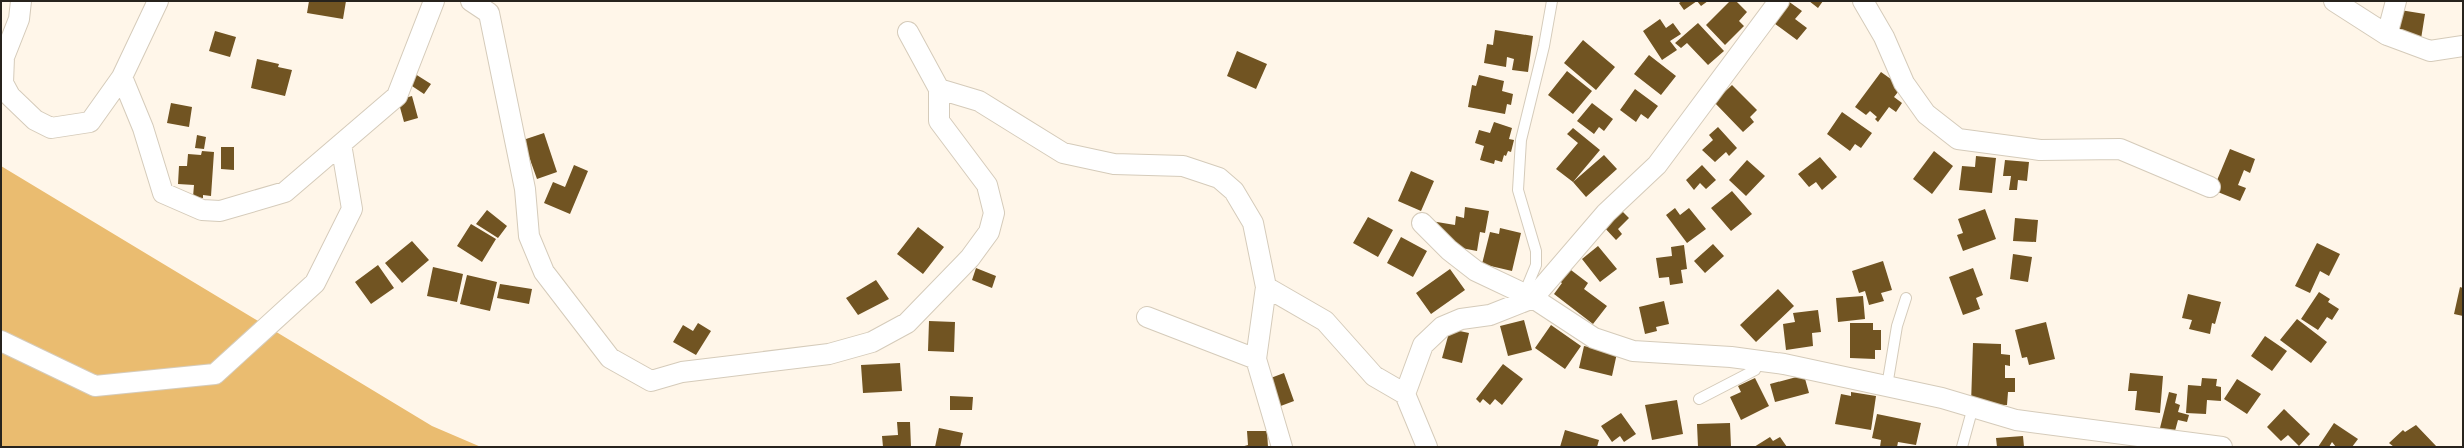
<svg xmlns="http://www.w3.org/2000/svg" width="2464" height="448" viewBox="0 0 2464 448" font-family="Lora,serif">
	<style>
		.green { fill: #eabc70 }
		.building { fill: #715422 }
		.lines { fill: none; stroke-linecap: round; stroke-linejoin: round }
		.service-casing { stroke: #d5cbba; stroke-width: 12 }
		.minor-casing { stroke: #d5cbba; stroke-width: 22 }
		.service { stroke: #fff; stroke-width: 10 }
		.minor { stroke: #fff; stroke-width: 20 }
	</style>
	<rect width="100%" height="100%" fill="#fff6e9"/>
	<path class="green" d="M1,166l431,260 49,21h-480z"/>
	<path class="building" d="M309,1h37l-3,18 -36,-6z
		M1682,1h26l-7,5 -4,-5 -13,9 -5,-7z
		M1730,1h6l11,11 -8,9 5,5 -19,19 -19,-20z
		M1788,1l14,10 -7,8 12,9 -10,12 -26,-19z
		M1809,1h14l-5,7z
		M2400,10l25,4 -4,25 -25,-4z
		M1660,19l6,9 7,-5 8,11 -11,7 7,9 -15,10 -19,-29z
		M1698,23l26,28 -16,14 -21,-22 -6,5 -6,-5z
		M1495,30l38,6 -5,36 -16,-2 2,-11 -7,-2 -1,10 -22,-4 3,-19 6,1z
		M215,31l21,6 -6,20 -21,-6z
		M1583,40l32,27 -19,23 -32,-27z
		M1237,51l30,13 -11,25 -29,-13z
		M1649,55l27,21 -15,19 -27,-21z
		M257,59l22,5 -1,3 14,3 -7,26 -34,-8z
		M1567,71l25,20 -19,23 -25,-19z
		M412,72l19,12 -7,10 -18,-12z
		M1881,72l21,15 -8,10 8,6 -6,9 -7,-5 -11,15 -3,-3 2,-2 -7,-6 -4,4 -11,-8z
		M1479,75l25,6 -2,10 11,3 -2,11 -4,-1 -2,10 -37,-7 4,-22 4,1z
		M1732,85l25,25 -7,7 4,5 -11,10 -29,-30z
		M1635,89l23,17 -10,13 -7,-5 -5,8 -16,-12z
		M412,96l6,22 -14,4 -6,-22z
		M171,103l21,4 -3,20 -22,-4z
		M1592,103l21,16 -9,12 -5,-4 -5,7 -17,-13z
		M1842,112l30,21 -11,15 -6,-4 -5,7 -23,-17z
		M1494,122l18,6 -3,11 5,1 -3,12 -3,-1 -2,5 -2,-1 -2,7 -7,-2 -1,4 -14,-4 4,-14 -9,-3 4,-13 11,3z
		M1718,127l19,21 -8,8 -3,-4 -11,10 -13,-12 11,-10 -4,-5z
		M1573,128l27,22 -27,32 -17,-13 22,-26 -11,-9z
		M544,133l13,39 -20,7 -14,-39z
		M197,135l9,2 -2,12 -9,-1z
		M221,147h13v23l-13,-1z
		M2230,149l25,10 -5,14 -6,-3 -6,15 8,3 -6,13 -27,-11z
		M202,151l12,1 -3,44 -8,-1v3l-10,-1 1,-12 -16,-1 1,-18h8l1,-12 13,1z
		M1934,151l19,15 -21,28 -19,-15z
		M1604,155l13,14 -31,28 -13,-15z
		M1976,156l20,2 -4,35 -33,-3 3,-24 13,1z
		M1820,157l17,20 -15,13 -6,-8 -7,5 -11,-13z
		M1747,160l18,16 -19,20 -17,-16z
		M2005,160l24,2 -2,19 -9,-1 -1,10h-8l2,-14h-8z
		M574,165l14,6 -18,43 -26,-11 9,-21 12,5z
		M1702,165l14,15 -10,9 -6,-6 -6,7 -8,-10z
		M1411,171l23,10 -13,30 -23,-10z
		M1732,191l20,23 -21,17 -20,-23z
		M1465,207l24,4 -4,22 -5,-1 -3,19 -26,-5 -20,-25 24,4 1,-9 8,2z
		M1619,208l10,10 -11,11 4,5 -6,6 -14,-15z
		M1675,208l5,7 9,-7 17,21 -19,14 -21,-28z
		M1985,209l11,30 -33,12 -6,-16 6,-2 -5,-14z
		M487,210l20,16 -9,12 -22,-14z
		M1368,217l25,13 -15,27 -25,-14z
		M2015,218l23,2 -2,22 -23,-1z
		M471,224l25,15 -14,23 -25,-16z
		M918,227l26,20 -21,27 -26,-20z
		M1500,228l21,5 -9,38 -30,-7 8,-32 9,2z
		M1401,237l26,14 -14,26 -26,-14z
		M412,241l17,19 -27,23 -17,-20z
		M2317,243l23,11 -11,22 -9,-5 -10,22 -15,-7z
		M1713,244l11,12 -19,17 -11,-12z
		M1684,245l3,24 -6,1 2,13 -13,2 -1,-8 -10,1 -3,-20 16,-2 -1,-9z
		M1598,246l19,23 -17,13 -18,-23z
		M2013,254l19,3 -4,25 -18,-3z
		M1883,261l9,29 -11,3 3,8 -15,4 -4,-14 -6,2 -7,-22z
		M378,265l16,23 -23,16 -16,-22z
		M433,267l30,7 -6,28 -30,-6z
		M1567,267l21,16 -4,6 23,17 -14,18 -39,-30 8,-11 -4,-3z
		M976,268l20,8 -4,12 -20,-8z
		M1973,268l10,27 -7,3 4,11 -17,6 -14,-38z
		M1450,269l15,21 -34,24 -15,-21z
		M467,275l30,7 -7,29 -30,-7z
		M876,280l13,19 -31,16 -12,-17z
		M500,284l32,5 -3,15 -32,-6z
		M2460,287l3,1v28l-9,-2z
		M1778,289l16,17 -38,36 -16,-17z
		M2319,292l11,7 -2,3 11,7 -7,11 -5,-3 -9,13 -17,-11z
		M2188,294l33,8 -6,22 -3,-1 -2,11 -21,-5 3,-9 -10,-2z
		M1863,296l2,23 -27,3 -2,-24z
		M1664,301l5,23 -13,3 1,4 -12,3 -6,-27z
		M1818,310l3,22 -9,1 1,13 -27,4 -3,-26 12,-2 -2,-9z
		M2297,319l30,23 -16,21 -31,-23z
		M1524,320l8,30 -24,6 -8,-30z
		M929,321l26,1 -1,30 -26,-1z
		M2046,322l9,37 -26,6 -2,-8 -5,1 -7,-28z
		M698,323l13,8 -15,24 -23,-13 10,-17 10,6z
		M1850,323h23v7h8v20h-6v9l-25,-1z
		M1551,325l30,21 -16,23 -30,-21z
		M1450,329l19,4 -7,30 -20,-5z
		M2265,336l22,15 -15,20 -21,-15z
		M1973,343l28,1v10l9,1v11l-5,-1v13h10v14h-7l-1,13 -36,-1z
		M1584,346l33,7 -5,23 -33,-8z
		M900,363l2,28 -39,2 -2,-28z
		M1503,364l20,15 -21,26 -7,-6 -5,6 -7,-6 -3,4 -4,-4z
		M1284,373l10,28 -16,6 -10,-28z
		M2130,373l33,3 -3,37 -25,-3 2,-19h-9z
		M1804,375l5,18 -34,9 -5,-18z
		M1755,378l14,28 -28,14 -11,-23 11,-5 -3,-6z
		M2202,378l15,1 -1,7 5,1v14l-14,-1 -1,14 -20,-1 2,-28 13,1z
		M2237,379l24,15 -14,20 -23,-15z
		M1851,392l25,4 -5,34 -36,-6 6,-30 10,2z
		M2169,392l8,2 -2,9 5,2 -2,7 11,3 -2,7 -9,-2 -3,11 -15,-3z
		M950,396l23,1 -1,13h-22z
		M1677,400l6,34 -31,6 -7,-35z
		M2284,409l26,25 -11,12 -11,-11 -7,6 -14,-14z
		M1621,413l15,21 -12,8 -4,-6 -8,6 -11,-16z
		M1877,414l44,9 -5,22 -18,-3 -1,5h-17l1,-7 -9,-2z
		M897,422h13l1,25h-28l-1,-11 16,-1z
		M1730,423l1,24h-33l-1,-23z
		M2334,423l24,16 -6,8h-16l-4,-5 -3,5h-11z
		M2416,425l21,22h-43l-5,-4 14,-13 2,2z
		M939,428l24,5 -3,14h-25z
		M1565,430l34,10 -2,7h-37z
		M1247,431h20l1,16h-27l7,-2z
		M2023,436l1,11h-27l-1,-9z
		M1770,437l3,4 7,-4 7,10h-33z"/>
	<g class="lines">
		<defs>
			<path id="service" d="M1524,294l12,-29v-14l-18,-61 3,-50 23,-94 8,-45
				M1887,386l10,-60 9,-28
				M1699,399l56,-29 5,-9
				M1962,447l11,-40"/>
			<path id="minor" d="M21,1l-2,18 -15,38 -1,26 7,13 25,24 16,8 39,-6 32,-45 36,-76
				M471,1l18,12 36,176 4,47 15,36 66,86 41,23 31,-9 147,-18 43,-12 35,-19 63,-65 19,-26 5,-19 -7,-28 -48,-64v-32l-31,-57
				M1863,1l21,36 20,46 22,31 32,25 82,11 80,-1 90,38
				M2334,1l53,34 43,16 33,-5
				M2387,35l9,-34
				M122,77l21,51 20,65 39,17 18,1 65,-19 112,-96 37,-95
				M939,89l40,12 84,52 51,11 69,2 36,12 15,13 19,32 13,64 -10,72
				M1422,223l27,27 27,21 57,27 61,40 39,13 98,6 53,7 158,34 74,22 206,27
				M1266,287l59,34 49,55 31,18 22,53
				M1147,317l109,42 26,88
				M1,341l94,45 120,-12 100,-91 37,-74 -11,-65
				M1405,394l18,-49 19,-18 19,-8 29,-4 43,-17 73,-85 51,-48 122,-164"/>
		</defs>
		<use href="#service" class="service-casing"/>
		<use href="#minor" class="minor-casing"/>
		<use href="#service" class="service"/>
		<use href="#minor" class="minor"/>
	</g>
	<rect width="2464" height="448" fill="none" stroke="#27231d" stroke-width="4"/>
</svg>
